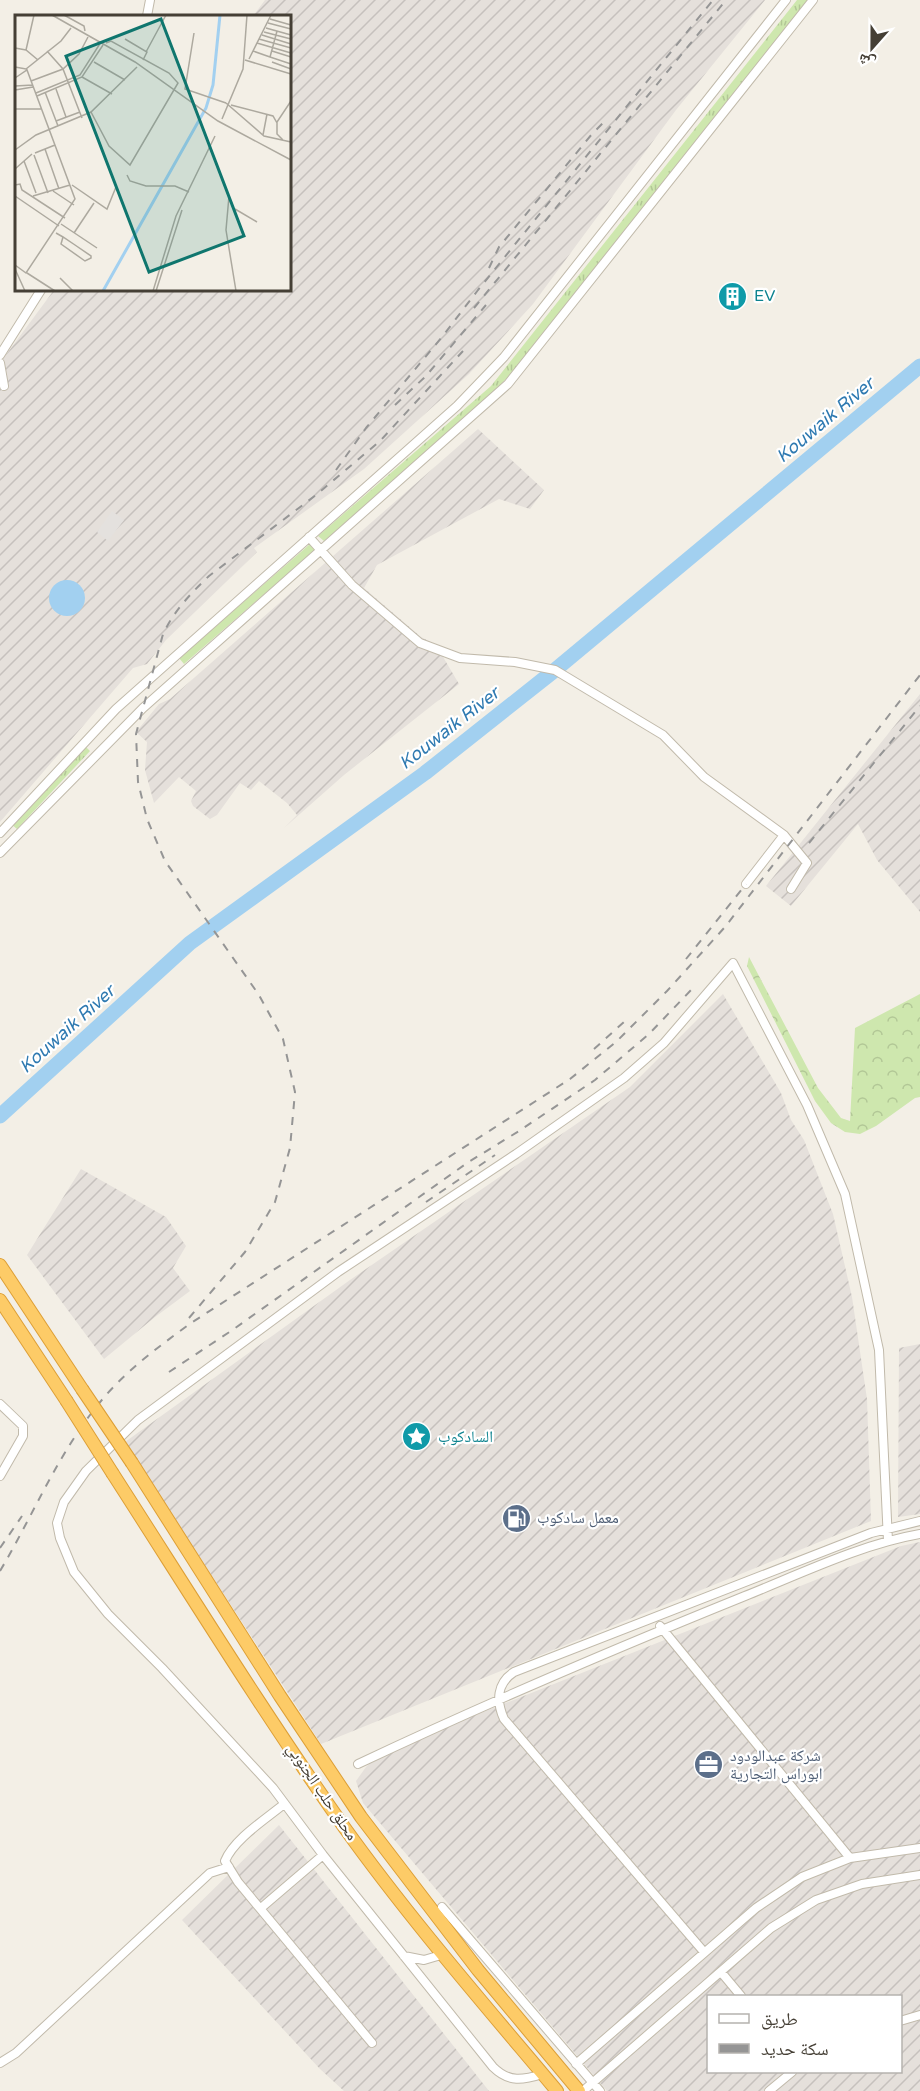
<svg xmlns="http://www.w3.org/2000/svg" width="920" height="2091" viewBox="0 0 920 2091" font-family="'Varela Round','Noto Naskh Arabic',sans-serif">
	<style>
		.industrial { fill: url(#industrial-furrows); fill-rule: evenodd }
		.grass { fill: url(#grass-tufts) }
		.forest { fill: url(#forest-crowns) }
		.parking { fill: #e4e1de }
		.water { fill: #a2d0f0 }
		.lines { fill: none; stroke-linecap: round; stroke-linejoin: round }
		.river { stroke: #a2d0f0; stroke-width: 15 }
		.minor-casing { stroke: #c1baab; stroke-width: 10 }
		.highway-casing { stroke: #dd9f36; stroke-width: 14 }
		.minor { stroke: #fff; stroke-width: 8 }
		.highway { stroke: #fdcb67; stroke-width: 12 }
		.rail { stroke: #959595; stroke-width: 2; stroke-dasharray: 8 8; stroke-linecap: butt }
		.highway-bridge-casing { stroke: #dd9f36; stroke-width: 14; stroke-linecap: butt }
		.highway-bridge { stroke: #fdcb67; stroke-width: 12 }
		.labels { text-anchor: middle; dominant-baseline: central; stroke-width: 4.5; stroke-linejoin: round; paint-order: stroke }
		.culture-label { font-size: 16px; fill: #0d838f; stroke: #fff; text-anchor: start }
		.service-label { font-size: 16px; fill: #4e5e75; stroke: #fff; text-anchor: start }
		.street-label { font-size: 16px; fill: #453f35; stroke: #fff }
		.water-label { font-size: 18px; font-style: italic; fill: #2f7ab1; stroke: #fff }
		.inset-river { fill: none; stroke: #a2d0f0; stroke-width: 3 }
		.inset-road { fill: none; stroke: #ada99f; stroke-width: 1.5 }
		.view { fill: #0f766e; fill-opacity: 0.15; stroke: #0f766e; stroke-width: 3 }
		.inset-edge { fill: none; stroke: #453f35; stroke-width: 3 }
	</style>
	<defs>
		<pattern id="industrial-furrows" width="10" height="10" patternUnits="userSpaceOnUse" patternTransform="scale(1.5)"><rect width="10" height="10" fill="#e5e0db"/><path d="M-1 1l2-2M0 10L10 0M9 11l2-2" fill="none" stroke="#c6c1bd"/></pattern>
		<pattern id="grass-tufts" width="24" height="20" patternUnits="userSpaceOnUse" patternTransform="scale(1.5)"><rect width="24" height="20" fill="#cee7ae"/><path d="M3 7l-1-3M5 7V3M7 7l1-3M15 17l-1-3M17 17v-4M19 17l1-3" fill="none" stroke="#b2c796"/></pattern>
		<pattern id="forest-crowns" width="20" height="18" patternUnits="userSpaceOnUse" patternTransform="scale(1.5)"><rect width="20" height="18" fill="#cee7ae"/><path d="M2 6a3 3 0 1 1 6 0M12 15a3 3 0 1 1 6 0" fill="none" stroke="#b2c796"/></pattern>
	</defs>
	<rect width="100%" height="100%" fill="#f3efe6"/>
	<path class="industrial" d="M265,0h500l-89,110 -143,194 -64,70 -105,95 -110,79 3,4 -91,88 -19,24 -14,4 -133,154v-459l54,-73h236v-274h-37z
		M478,429l66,61 -14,19 -31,-10 -122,66 -13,23 57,49 15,8 23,39 -115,91 -60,53 13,-13 -10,-12 -28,-22 -8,9 -11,-7 -23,32 -7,4 -17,-13 -2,-5 5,-10 -17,-14 -25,26 -9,-33 2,-28 -11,-10 23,-28 11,-5z
		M920,694v218l-43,-52 -19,-36 -67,82 -25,-20z
		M723,994l58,99 10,27 13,20 29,74 19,83 15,102 4,122 -550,223 -196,-302 225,-162 280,-193z
		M81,1169l85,48 20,29 -13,22 17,23 -35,26 -51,42 -77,-104z
		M920,1344v170l-22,3 1,-169z
		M920,1542v549h-313l-244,-288 -7,-22 10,-14 14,-14 521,-207zM708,1996h192v76h-192z
		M279,1825l210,266h-145l-24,-22 -138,-149z"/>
	<path class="grass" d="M797,0h11l-294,371 -47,47 -143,123 -6,-5 173,-150z
		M310,544l5,6 -131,114 -5,-6z
		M85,746l5,5 -73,78 -6,-5z"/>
	<path class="forest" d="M749,957l69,131 23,30 9,3 5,-93 65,-34v103l-5,1 -39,28 -16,8 -15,-2 -14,-9 -16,-22 -68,-135z"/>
	<path class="parking" d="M112,511l12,9 -16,21 -11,-9z"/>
	<path class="water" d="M49 598a18 18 0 1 1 36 0a18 18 0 1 1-36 0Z"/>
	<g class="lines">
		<path class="river" d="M0,1116l190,-173 235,-170 130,-103 365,-304"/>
		<defs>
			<path id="minor" d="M147,16l3,-16
				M0,355l41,-65
				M0,363l4,23
				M309,537l43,48 68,58 40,15 55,4 40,8 108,65 41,42 80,58 23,28 -16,26
				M0,833l116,-124 341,-303 47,-49 282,-357
				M0,853l143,-145 365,-324 305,-384
				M746,884l38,-49
				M0,1404l23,22v10l-23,40
				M660,1626l190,232
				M358,1764c127,-60 256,-115 387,-168 55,-22 117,-52 175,-62
				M284,1804c-18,15 -50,35 -59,57l13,21 134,161
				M442,1907l158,184
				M261,1908l62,-53
				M704,1952l-200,-233c-8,-18 -7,-36 10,-47l357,-139 49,-12
				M404,1956l20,4 17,-5
				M721,1972l20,24
				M900,2021l20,-6
				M0,2063l16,-10 194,-180 19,-6
				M576,2064l180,-156 46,-31 48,-19 70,-10
				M543,2074c-20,6 -34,9 -50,-7l-170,-212 -50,-67 -111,-120 -54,-54 -34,-42 -14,-34 -3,-15 7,-21 22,-31 52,-51 200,-148 178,-118 108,-76 40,-35 69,-80 74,142 38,89 34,156 9,191
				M583,2091l188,-163 45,-28 46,-16 58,-9
				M769,2091l23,-19"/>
			<path id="highway" d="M0,1265l82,124
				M0,1300l66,100
				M132,1463l148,233 81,121 117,153 101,121
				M113,1474c76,118 150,238 231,353 66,92 140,177 213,264"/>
		</defs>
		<use href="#minor" class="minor-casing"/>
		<use href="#highway" class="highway-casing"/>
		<use href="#minor" class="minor"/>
		<use href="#highway" class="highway"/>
		<path class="rail" d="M489,268l10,-21 93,-113 14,-14
			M474,308l252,-308
			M395,405l31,-29 60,-71
			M336,470l30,-42 76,-91 36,-47 235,-290
			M809,843l111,-137
			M686,959l60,-75
			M594,1049l31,-28
			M426,1202l69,-47
			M189,1318l56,-66 30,-50 15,-54 5,-56 -12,-53 -24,-44 -94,-134 -18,-42 -9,-37 -2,-48 27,-100c11,-23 28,-41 46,-58l107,-81 64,-54 83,-90
			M169,1372l62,-41 236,-168 52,-32 76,-51 54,-46 43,-45
			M0,1548l22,-32
			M0,1571c35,-59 61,-125 107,-177 25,-28 54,-49 84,-71l379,-244 46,-37 51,-51 58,-64 195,-252"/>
		<defs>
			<path id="highway-bridge" d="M82,1389l50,74
				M66,1400l47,74"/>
		</defs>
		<use href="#highway-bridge" class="highway-bridge-casing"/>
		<use href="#highway-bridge" class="highway-bridge"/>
	</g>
	<defs>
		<symbol id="building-disc" viewBox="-11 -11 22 22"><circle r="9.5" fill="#0f9aa8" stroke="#fff"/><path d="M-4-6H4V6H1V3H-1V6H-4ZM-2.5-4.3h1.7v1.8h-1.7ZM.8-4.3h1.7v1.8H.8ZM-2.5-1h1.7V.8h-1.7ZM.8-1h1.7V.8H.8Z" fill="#fff"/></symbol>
		<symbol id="sight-disc" viewBox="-11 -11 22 22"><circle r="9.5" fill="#0f9aa8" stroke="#fff"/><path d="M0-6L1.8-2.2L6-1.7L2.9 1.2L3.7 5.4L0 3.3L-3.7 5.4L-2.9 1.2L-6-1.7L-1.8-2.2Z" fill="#fff"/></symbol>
		<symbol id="fuel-disc" viewBox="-11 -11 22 22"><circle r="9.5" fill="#5c6f8a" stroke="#fff"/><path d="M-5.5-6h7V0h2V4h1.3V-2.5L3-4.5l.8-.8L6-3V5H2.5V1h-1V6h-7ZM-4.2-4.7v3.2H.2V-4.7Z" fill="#fff"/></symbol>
		<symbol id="office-disc" viewBox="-11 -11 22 22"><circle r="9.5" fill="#5c6f8a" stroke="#fff"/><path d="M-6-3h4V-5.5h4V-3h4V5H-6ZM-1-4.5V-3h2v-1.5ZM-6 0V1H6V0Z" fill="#fff"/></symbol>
	</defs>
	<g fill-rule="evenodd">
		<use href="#building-disc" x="716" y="280" width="33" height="33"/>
		<use href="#sight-disc" x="400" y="1420" width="33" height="33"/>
		<use href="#fuel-disc" x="500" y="1502" width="33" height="33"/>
		<use href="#office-disc" x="692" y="1748" width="33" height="33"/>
	</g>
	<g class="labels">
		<g class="culture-label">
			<text x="754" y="296">EV</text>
			<text x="438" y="1437">السادكوب</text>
		</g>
		<g class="service-label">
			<text x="537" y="1518">معمل سادكوب</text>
			<text x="730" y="1756">شركة عبدالودود<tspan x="730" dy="18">ابوراس التجارية</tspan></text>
		</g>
		<g class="street-label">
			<text transform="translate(322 1792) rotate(56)">محلق حلب الجنوبي</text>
		</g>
		<g class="water-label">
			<text transform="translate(825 420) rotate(-40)">Kouwaik River</text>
			<text transform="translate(449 728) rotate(-38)">Kouwaik River</text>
			<text transform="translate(67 1029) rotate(-42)">Kouwaik River</text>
		</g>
	</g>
	<g transform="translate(15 15)">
		<rect width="276" height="276" fill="#f3efe6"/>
		<path class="inset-river" d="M88,276l103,-183 7,-23 7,-70"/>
		<path class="inset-road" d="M37,0l83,47 83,59 73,39M49,0l20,11 1,5M255,4l21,6M253,8l23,6M251,13l25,7M262,16l-7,26 21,7M249,17l27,7M179,18l-9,56 41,14M247,20l29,9M110,24l22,13 -4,8M244,24l32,9M242,28l34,10M0,33l11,2 12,10M11,35l8,-35M32,36l16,18 19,49M238,36l17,6M257,36l19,6M131,37l20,-37M234,44l22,-44M230,45l46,14M79,47l31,18M257,47l19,7M0,52l11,2 35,-28 10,-13M67,62l30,17M0,63l12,-8 48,129 -49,74 -11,-8M16,66l32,-12 16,-15 9,-17M0,71l18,-1M41,74l10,28M0,75l18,-3M30,77l13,34M21,78l44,-18 21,-33M22,81l45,-19 21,-32M211,88l38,33 27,6M216,90l42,11 4,7M0,94h27M76,97l18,34 21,19 48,-82 -9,-10 -58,-32 -5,2M207,104l21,-50 4,-54M41,106l24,-9M248,120l4,-21M268,125l-6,-6v-12l14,-21M30,134l14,40M0,135l21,-15 55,-23 46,-45M20,138l20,-8M19,140l14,38M9,146l12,32M0,154l17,-15M112,160l3,6 16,5h29l14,6M0,170l5,-1 2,6 43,28M57,170l35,24 9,-22M38,176l21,14M0,181l44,30M18,181l37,-11M214,181l-3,34 10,61M220,194l22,13M46,209l36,24M41,218l7,4 12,8 16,11v2l-6,3 -24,-17 2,-7M59,218l20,-30M0,254l10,22M12,258l28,18M45,263l13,13M138,276l23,-75 39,-80M141,276l26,-81"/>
		<path class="view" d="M146,4l83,217 -95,36 -83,-216z"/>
		<rect width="276" height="276" class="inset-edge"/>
	</g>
	<rect x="707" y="1995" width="195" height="78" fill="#ffffff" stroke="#b5b2ae" stroke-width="1.5"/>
	<rect x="719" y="2014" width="30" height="9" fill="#ffffff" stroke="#b5b2ae" stroke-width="1.5"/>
	<text x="761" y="2025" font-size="18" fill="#453f35">طريق</text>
	<rect x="719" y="2044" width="30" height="9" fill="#959595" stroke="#b5b2ae" stroke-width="1.5"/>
	<text x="761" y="2055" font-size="18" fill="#453f35">سكة حديد</text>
	<g transform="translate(872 48) rotate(201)" stroke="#ffffff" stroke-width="4.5" paint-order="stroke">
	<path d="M0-4.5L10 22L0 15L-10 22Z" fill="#453f35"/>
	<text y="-9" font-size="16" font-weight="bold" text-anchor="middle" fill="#453f35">ش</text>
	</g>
</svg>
